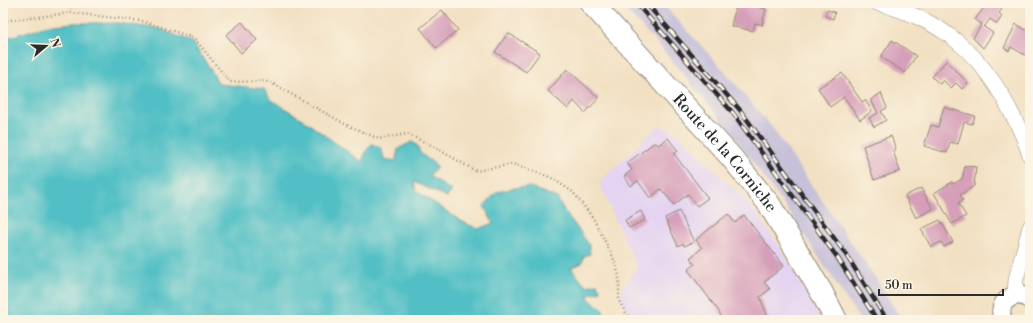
<svg xmlns="http://www.w3.org/2000/svg" width="1033" height="323" viewBox="0 0 1033 323" font-family="'Libre Bodoni',serif">
	<style>
		.built { fill: #e4d3f1 }
		.industrial { fill: #c6c0d9 }
		.water { fill: #51bfc5; stroke: #3e7578 }
		.building { fill: #d69fb9 }
		.lines { fill: none; stroke-linecap: round; stroke-linejoin: round }
		.minor-casing { stroke: #8e8676; stroke-width: 16 }
		.tertiary-casing { stroke: #8e8676; stroke-width: 20 }
		.primary-casing { stroke: #8e8676; stroke-width: 24 }
		.path { stroke: #8e8676; stroke-width: 2.5; stroke-dasharray: 1 3; stroke-linecap: butt }
		.minor { stroke: #fff; stroke-width: 15 }
		.tertiary { stroke: #fff; stroke-width: 18 }
		.primary { stroke: #fff; stroke-width: 22 }
		.rail-casing { stroke: #2b2b2b; stroke-width: 4.5 }
		.rail { stroke: #fcf5e5; stroke-width: 3; stroke-dasharray: 9; stroke-linecap: butt }
		.labels { text-anchor: middle; dominant-baseline: central; stroke-width: 4; stroke-linejoin: round; paint-order: stroke }
		.street-label { font-size: 16px; fill: #2b2b2b; stroke: #fcf5e5 }
	</style>
	<rect width="100%" height="100%" fill="#fcf5e5"/>
	<filter id="ink" filterUnits="userSpaceOnUse"><feTurbulence type="fractalNoise" baseFrequency=".025" numOctaves="2"/><feDisplacementMap in="SourceGraphic" scale="8" xChannelSelector="R" yChannelSelector="G"/><feConvolveMatrix kernelMatrix="1 2 1 2 8 2 1 2 1" color-interpolation-filters="sRGB"/></filter>
	<filter id="wash" filterUnits="userSpaceOnUse"><feTurbulence type="fractalNoise" baseFrequency=".012" numOctaves="4" result="noise"/><feDisplacementMap in="SourceGraphic" scale="16" xChannelSelector="R" yChannelSelector="G"/><feGaussianBlur stdDeviation="0.9" result="paint"/><feColorMatrix in="noise" values="0 0 0 0 0 0 0 0 0 0 0 0 0 0 0 0 0 1.4 0 .05"/><feComposite in="paint" operator="in"/></filter>
	<g filter="url(#wash)">
		<rect width="100%" height="100%" fill="#f2e0c2"/>
		<path class="built" d="M659,125l21,11 70,69 35,50 38,65h-189l-13,-20 1,-11 15,-22 -38,-84z"/>
		<path class="industrial" d="M619,3h43l62,68 47,55 107,156 24,38h-42l-71,-108 -60,-83 -72,-86z"/>
		<path class="water" d="M73,23h44l43,6 32,13 19,28 8,14 45,5 6,10 32,20 60,43 4,-11 6,-7 10,5 2,10 12,2 2,-12 14,-7 5,3 3,8 17,13 -8,10 23,15 -5,6 -33,-15 2,9 45,30 17,8 15,-6 -9,-17 13,-14 17,-4 16,-1 27,11 8,14 10,13 14,20 1,9 -6,2 -2,7 -11,5 11,14 5,4 10,-2 4,7 -13,4 2,5 12,9 4,11h-603v-281l43,-13z"/>
		<g id="blocks">
			<path class="building" d="M737,3h7l22,6 -4,16 -7,-2 -2,8 -22,-5z
				M980,3h26l-7,10 3,3 -5,8 -7,-5 -6,8 9,6 -10,15 -10,-10 9,-14 -7,-4 10,-14z
				M442,10l16,20 -22,18 -16,-20z
				M827,10l8,2 -2,7 -8,-3z
				M242,22l15,18 -16,13 -15,-18z
				M1030,23v35l-19,-11 -2,4 -5,-3 12,-24 10,6z
				M508,33l32,20 -14,19 -31,-20z
				M892,40l24,16 -11,17 -24,-16z
				M946,61l22,22 -6,6 -6,-6 -5,5 -8,-8 -3,4 -8,-7z
				M567,69l32,29 -14,15 -11,-12 -6,8 -20,-18z
				M842,73l20,29 3,-2 7,11 -12,9 -16,-23 -14,10 -12,-19z
				M881,93l6,15 -6,3 5,9 -12,7 -5,-9 9,-5 -7,-13z
				M944,107l31,9 -3,8 -8,-2 -6,22 -8,-2 -3,11 -23,-7 7,-21 7,2z
				M891,136l5,13 -3,2 7,20 -26,9 -11,-34z
				M668,138l10,13 -4,3 34,44 -11,8 -9,-12 -14,11 -13,-16 -11,9 -12,-17 -7,5 -7,-10 8,-6 -5,-7 28,-21 3,3z
				M965,166l11,1 -2,19 -14,9 3,5 -5,3 8,13 -14,8 -18,-31 18,-11 1,2 9,-5z
				M921,188l12,21 -17,9 -11,-22z
				M641,211l4,9 -16,8 -4,-8z
				M679,211l15,31 -10,4 -1,-3 -5,3 -13,-28z
				M728,214l7,9 9,-8 40,51 -20,16 6,7 -10,8 9,23h-46l-5,-10 -30,-40 7,-6 -5,-6 12,-10 -6,-8z
				M940,220l13,22 -9,5 -3,-5 -10,5 -10,-18z"/>
		</g>
	</g>
	<g filter="url(#ink)">
		<use href="#blocks" fill-opacity="0" stroke="#8e8676" stroke-width="1"/>
		<g class="lines">
			<defs>
				<path id="minor" d="M877,3c67,17 106,52 136,113 7,13 13,26 17,40
					M1015,295l1,-16 14,-52"/>
				<path id="tertiary" d="M1003,320c-8,-18 13,-32 27,-20"/>
				<g id="primary">
					<path id="s1" d="M591,3l141,155 37,46 53,89 14,27"/>
				</g>
			</defs>
			<use href="#minor" class="minor-casing"/>
			<use href="#tertiary" class="tertiary-casing"/>
			<use href="#primary" class="primary-casing"/>
			<path class="path" d="M70,3l1,10
				M3,21l68,-8 71,8 52,17 36,44 35,-1 12,5 68,38 34,15 28,-5 22,10 47,27 37,-7 37,13 23,15 20,26 19,37 7,20v26l11,19"/>
			<use href="#minor" class="minor"/>
			<use href="#tertiary" class="tertiary"/>
			<use href="#primary" class="primary"/>
			<defs>
				<path id="rail" d="M636,3l97,110 104,144 40,63
					M646,3l94,107 105,143 42,67"/>
			</defs>
			<use href="#rail" class="rail-casing"/>
			<use href="#rail" class="rail"/>
		</g>
	</g>
	<g class="labels">
		<g class="street-label">
			<text stroke="none"><textPath href="#s1" startOffset="201">Route de la Corniche</textPath></text>
		</g>
	</g>
	<rect width="1033" height="323" fill="none" stroke="#fcf5e5" stroke-width="16"/>
	<g transform="translate(46 46) rotate(71)" stroke="#fcf5e5" stroke-width="3" paint-order="stroke">
	<path d="M0-3L7 15L0 10L-7 15Z" fill="#2b2b2b"/>
	<text y="-6" font-size="11" font-weight="bold" text-anchor="middle" fill="#2b2b2b">N</text>
	</g>
	<path d="M879 289v6h124v-6" fill="none" stroke="#2b2b2b" stroke-width="2"/>
	<text x="885" y="289" font-size="12" fill="#2b2b2b" stroke="#fcf5e5" stroke-width="3" paint-order="stroke">50 m</text>
</svg>
